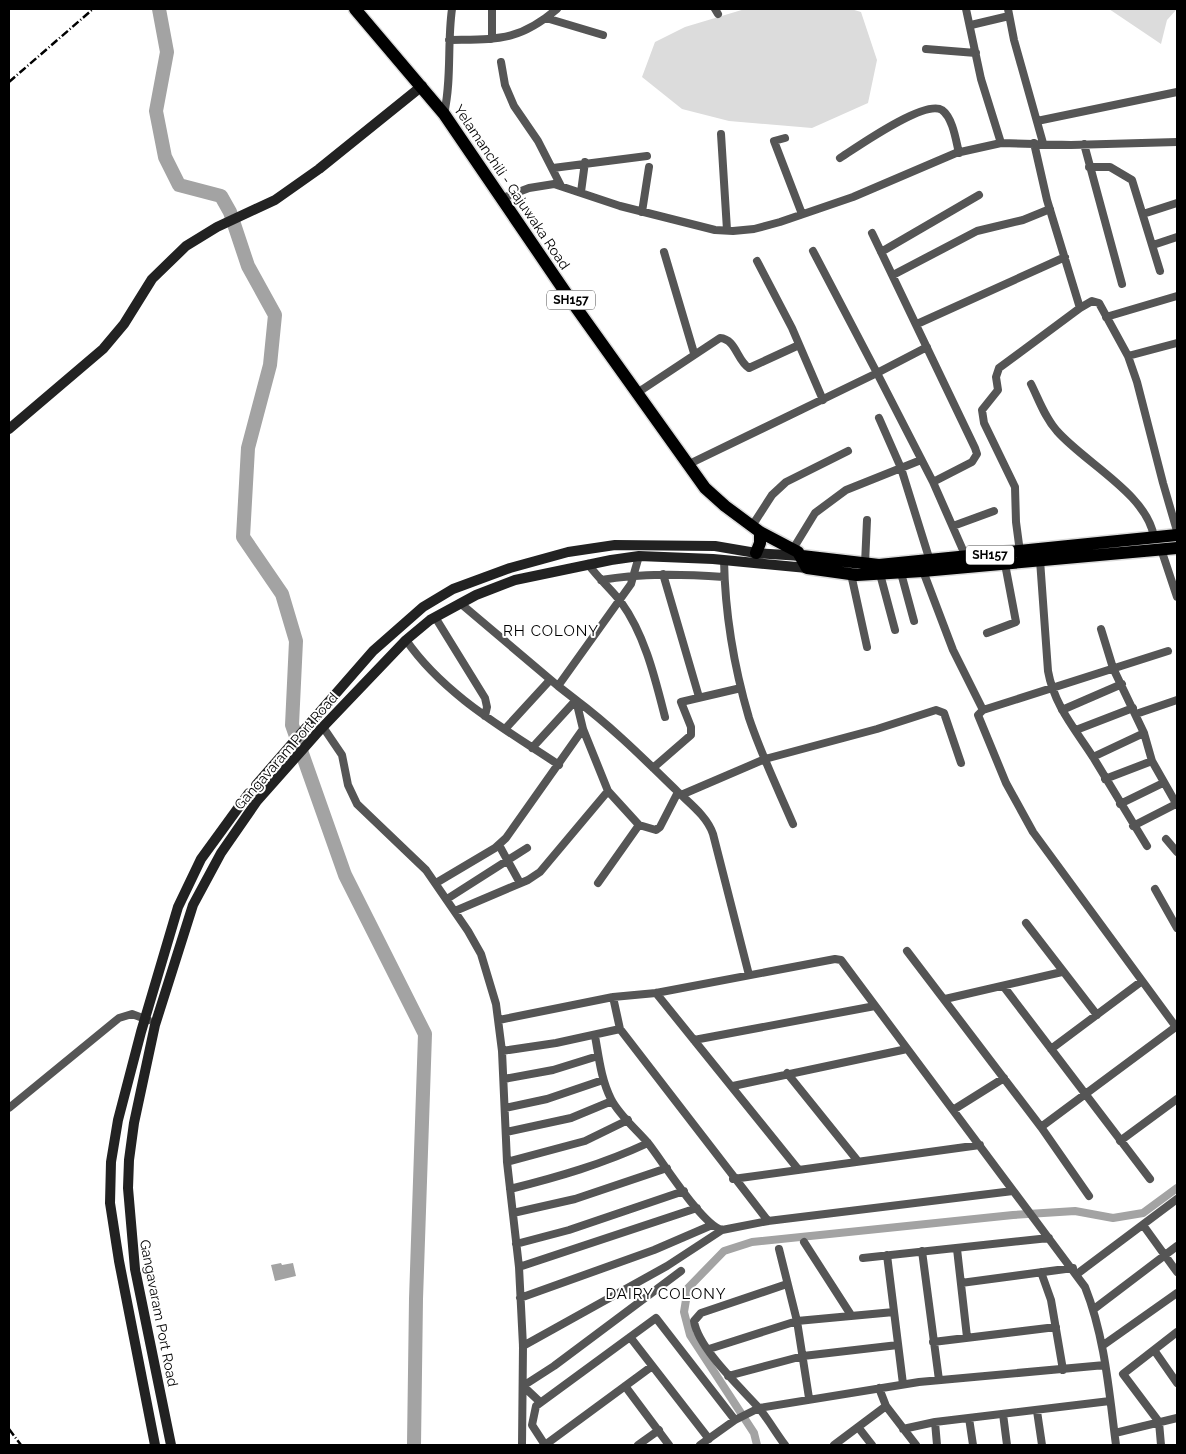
<svg xmlns="http://www.w3.org/2000/svg" width="1186" height="1454" viewBox="0 0 1186 1454" font-family="Raleway,sans-serif">
	<style>
		.green { fill: #dcdcdc }
		.water { fill: #a3a3a3 }
		.lines { fill: none; stroke-linecap: round; stroke-linejoin: round }
		.canal { stroke: #a3a3a3; stroke-width: 8 }
		.river { stroke: #a3a3a3; stroke-width: 14 }
		.primary-casing { stroke: #dbdbdb; stroke-width: 15 }
		.street { stroke: #555; stroke-width: 8 }
		.secondary { stroke: #222; stroke-width: 10 }
		.primary { stroke: #000; stroke-width: 12 }
		.rail { stroke: #000; stroke-width: 2.5; stroke-dasharray: 8 2.5 1 2.5; stroke-linecap: butt }
		.labels { text-anchor: middle; dominant-baseline: central; stroke-width: 4; stroke-linejoin: round; paint-order: stroke }
		.shield { fill: #fff; stroke: #4c4c4c; stroke-width: 1 }
		.shield-label { font-size: 12px; font-weight: bold; fill: #000 }
		.street-label { font-size: 14px; fill: #000; stroke: #fff }
		.neighbourhood-label { font-size: 15px; letter-spacing: 1px; fill: #000; stroke: #fff }
	</style>
	<rect width="100%" height="100%" fill="#fff"/>
	<path class="green" d="M745,9h106l10,3 16,48 -9,43 -56,25 -83,-7 -47,-12 -40,-32 13,-35 30,-15z
		M1109,9h68l-10,11 -6,24z"/>
	<path class="water" d="M281,1263l1,2 11,-2 3,13 -21,5 -4,-16z"/>
	<g class="lines">
		<path class="canal" d="M757,1445l-3,-12 -64,-98 -6,-23 4,-24 36,-37 28,-9 261,-27 62,-4 38,7 30,-5 34,-25"/>
		<path class="river" d="M159,9l8,43 -11,59 9,46 14,28 42,11 9,16 18,54 27,49 -5,50 -22,83 -5,89 39,57 14,47 -4,84 53,150 80,159 -9,265 -2,146"/>
		<defs>
			<path id="primary" d="M355,9l89,105 126,185 135,189 20,18 35,26 38,20 9,16 50,7 66,-4 254,-23
				M756,553l4,-10v-11
				M802,556l77,9 298,-30"/>
		</defs>
		<use href="#primary" class="primary-casing"/>
		<path class="street" d="M492,9v30
			M715,9l3,5
			M966,9l15,70 20,64
			M1008,9l6,31 29,103
			M546,18l57,17
			M971,25l38,-9
			M449,40c48,-1 69,2 108,-31
			M926,49l50,4
			M501,62l4,23 9,21 24,35 23,45
			M444,114c8,-35 3,-70 8,-105
			M1037,121l140,-29
			M721,134l6,96
			M785,138l-11,3 28,73
			M1084,144l38,140
			M840,158c17,-11 85,-59 102,-48 11,8 14,31 17,43
			M1089,167h21l22,13 28,91
			M553,168l94,-12
			M581,192l4,-30
			M503,198l26,-10 25,-4 66,22 95,24 18,1 21,-2 26,-7 73,-25 103,-44 45,-10 70,2 106,-3
			M642,212l7,-45
			M1143,214l34,-11
			M872,233l103,215 2,6 -5,8 -39,20
			M1153,245l24,-8
			M813,251l64,122 50,-26
			M664,252l30,101
			M881,252l98,-57
			M757,261l35,67 31,72
			M893,275l84,-44 46,-11 27,-11
			M1080,308l12,-7 7,2 29,53 9,26 26,101 14,48
			M1106,317l71,-21
			M917,324l148,-67
			M1128,356l49,-13
			M1031,384c8,16 14,34 26,47 28,32 90,63 97,106
			M637,393l83,-55c16,1 17,23 29,30l50,-23
			M879,418l22,50 29,93
			M687,465l190,-92 56,109 33,75
			M752,526l20,-31 14,-13 62,-31
			M953,526l41,-15
			M793,549l22,-36 31,-23 75,-30
			M1161,549l16,48
			M1020,552l-4,-30 -1,-35 -31,-64 -2,-13 16,-20 -2,-13 3,-9 81,-60 -33,-108 -13,-57
			M724,560c1,53 10,107 25,158 12,36 29,71 44,106
			M1040,560l8,111c6,34 27,58 45,86l51,-24 8,28 25,44
			M588,564c10,14 23,25 33,38 24,33 34,76 44,115
			M865,564l2,-44
			M923,571l30,79 30,60
			M901,573l13,48
			M663,574l36,123
			M851,574l16,73
			M880,574l15,56
			M601,580c42,-7 81,-6 123,-3
			M460,603l98,83
			M435,617l50,81 2,9 -2,9
			M1101,629l12,39 31,65
			M987,633l29,-11 -11,-58
			M406,640c38,55 99,89 153,125
			M1168,651l-185,59 -5,5 28,68 27,49 143,195
			M1062,710l60,-26
			M1136,714l41,-14
			M323,727l19,28 6,30 9,19 69,66 42,61 13,23 15,50 6,47 5,111 12,105 4,79 -1,99
			M505,729l45,-49
			M1076,730l57,-22
			M532,748l44,-48c36,27 68,59 100,90 13,13 31,26 37,44l36,141
			M1093,757l54,89
			M653,768l38,-33v-8l-10,-25 60,-14
			M1105,779l47,-18
			M608,791l31,34
			M681,795l84,-36 112,-30 59,-19 8,3 17,50
			M1120,804l43,-21
			M1133,826l43,-22
			M1166,839l11,13
			M499,845l21,38
			M436,883l59,-35 11,-10 77,-109
			M598,883l41,-58 17,5 4,-3 18,-35
			M1155,889l22,39
			M447,899l80,-51
			M455,911l73,-31 12,-8 68,-81 -25,-62 -7,-29 -18,-14 73,-102 8,-28
			M1026,923l71,92
			M907,951l134,176 48,69
			M1004,987l146,192
			M656,993l142,176
			M613,997l7,32 148,192
			M945,999l117,-27
			M499,1020l114,-23 43,-4 179,-34 6,1 244,327c20,50 24,105 31,158
			M595,1036c4,22 6,43 16,63 8,16 25,30 37,44 15,19 54,82 74,87l46,-9 245,-30
			M694,1040l181,-34
			M1051,1049l91,-68
			M502,1051l54,-8 64,-14
			M787,1073l70,87
			M504,1079l49,-9 45,-14
			M733,1086l174,-37
			M9,1108l110,-90 13,-4 16,6
			M505,1108l42,-9 56,-19
			M953,1110l51,-32
			M1041,1127l136,-101
			M506,1132l65,-14 41,-17
			M1120,1141l57,-42
			M507,1162l78,-21 43,-21
			M733,1179l247,-34
			M510,1189c48,-12 93,-25 138,-46
			M513,1213l62,-14 92,-31
			M1143,1225l34,47
			M804,1242l47,73
			M516,1244l53,-14 115,-39
			M779,1249l18,72 12,77
			M957,1249l10,88
			M922,1251l17,129
			M887,1255l16,129
			M863,1258l186,-20
			M519,1267l178,-59
			M1041,1272l10,28 12,70
			M1077,1274l100,-75
			M961,1283l112,-15
			M520,1298l134,-48 58,-25
			M1094,1309l83,-63
			M630,1337l79,102
			M933,1342l123,-15
			M523,1346l144,-80 55,-36
			M1102,1346l75,-53
			M709,1349l88,-28 97,-9
			M1154,1350l23,33
			M728,1376l75,-20 95,-11
			M625,1386l44,59
			M879,1388l7,18 30,39
			M540,1402l-17,-16 31,-20 127,-95
			M1037,1411l5,34
			M1003,1414l4,31
			M969,1418l4,27
			M935,1422l2,23
			M858,1427l14,18
			M903,1429l32,-7 175,-21
			M1115,1433l62,-15
			M545,1445l-13,-20 4,-19 120,-88 79,102
			M545,1445l106,-78
			M638,1445l21,-15
			M700,1445l35,-25 24,-12 160,-26 186,-17
			M785,1445c-9,-12 -17,-26 -27,-38 -18,-20 -60,-59 -64,-86l7,-8 86,-29
			M834,1445l52,-39
			M1161,1445l-2,-23 -36,-48 54,-42"/>
		<path class="secondary" d="M9,429l94,-80 21,-25 28,-45 34,-33 31,-19 58,-27 44,-31 103,-83
			M256,785l117,-134 50,-44 30,-18 57,-21 58,-16 47,-7 100,1 41,7 46,3
			M155,1445l-36,-184 -9,-58 1,-41 7,-42 23,-88 37,-125 23,-48 48,-66
			M171,1445l-36,-176 -7,-81 1,-28 5,-37 21,-98 38,-120 28,-52 36,-52 62,-70 87,-91 24,-20 46,-25 39,-15 96,-20 28,-4 74,3 94,9"/>
		<use href="#primary" class="primary"/>
		<path class="rail" d="M9,82l84,-73
			M9,1429l12,16"/>
	</g>
	<g class="labels">
		<g class="shield">
			<rect x="547" y="290.5" width="48" height="19" rx="4"/>
			<rect x="966" y="545.5" width="48" height="19" rx="4"/>
		</g>
		<g class="shield-label">
			<text x="571" y="300">SH157</text>
			<text x="990" y="555">SH157</text>
		</g>
		<g class="street-label">
			<text transform="translate(512 187) rotate(56)">Yelamanchili - Gajuwaka Road</text>
			<text transform="translate(286 751) rotate(-49)">Gangavaram Port Road</text>
			<text transform="translate(159 1313) rotate(79)">Gangavaram Port Road</text>
		</g>
		<g class="neighbourhood-label">
			<text x="551" y="631">RH COLONY</text>
			<text x="666" y="1294">DAIRY COLONY</text>
		</g>
	</g>
	<rect width="1186" height="1454" fill="none" stroke="#000000" stroke-width="20"/>
</svg>
